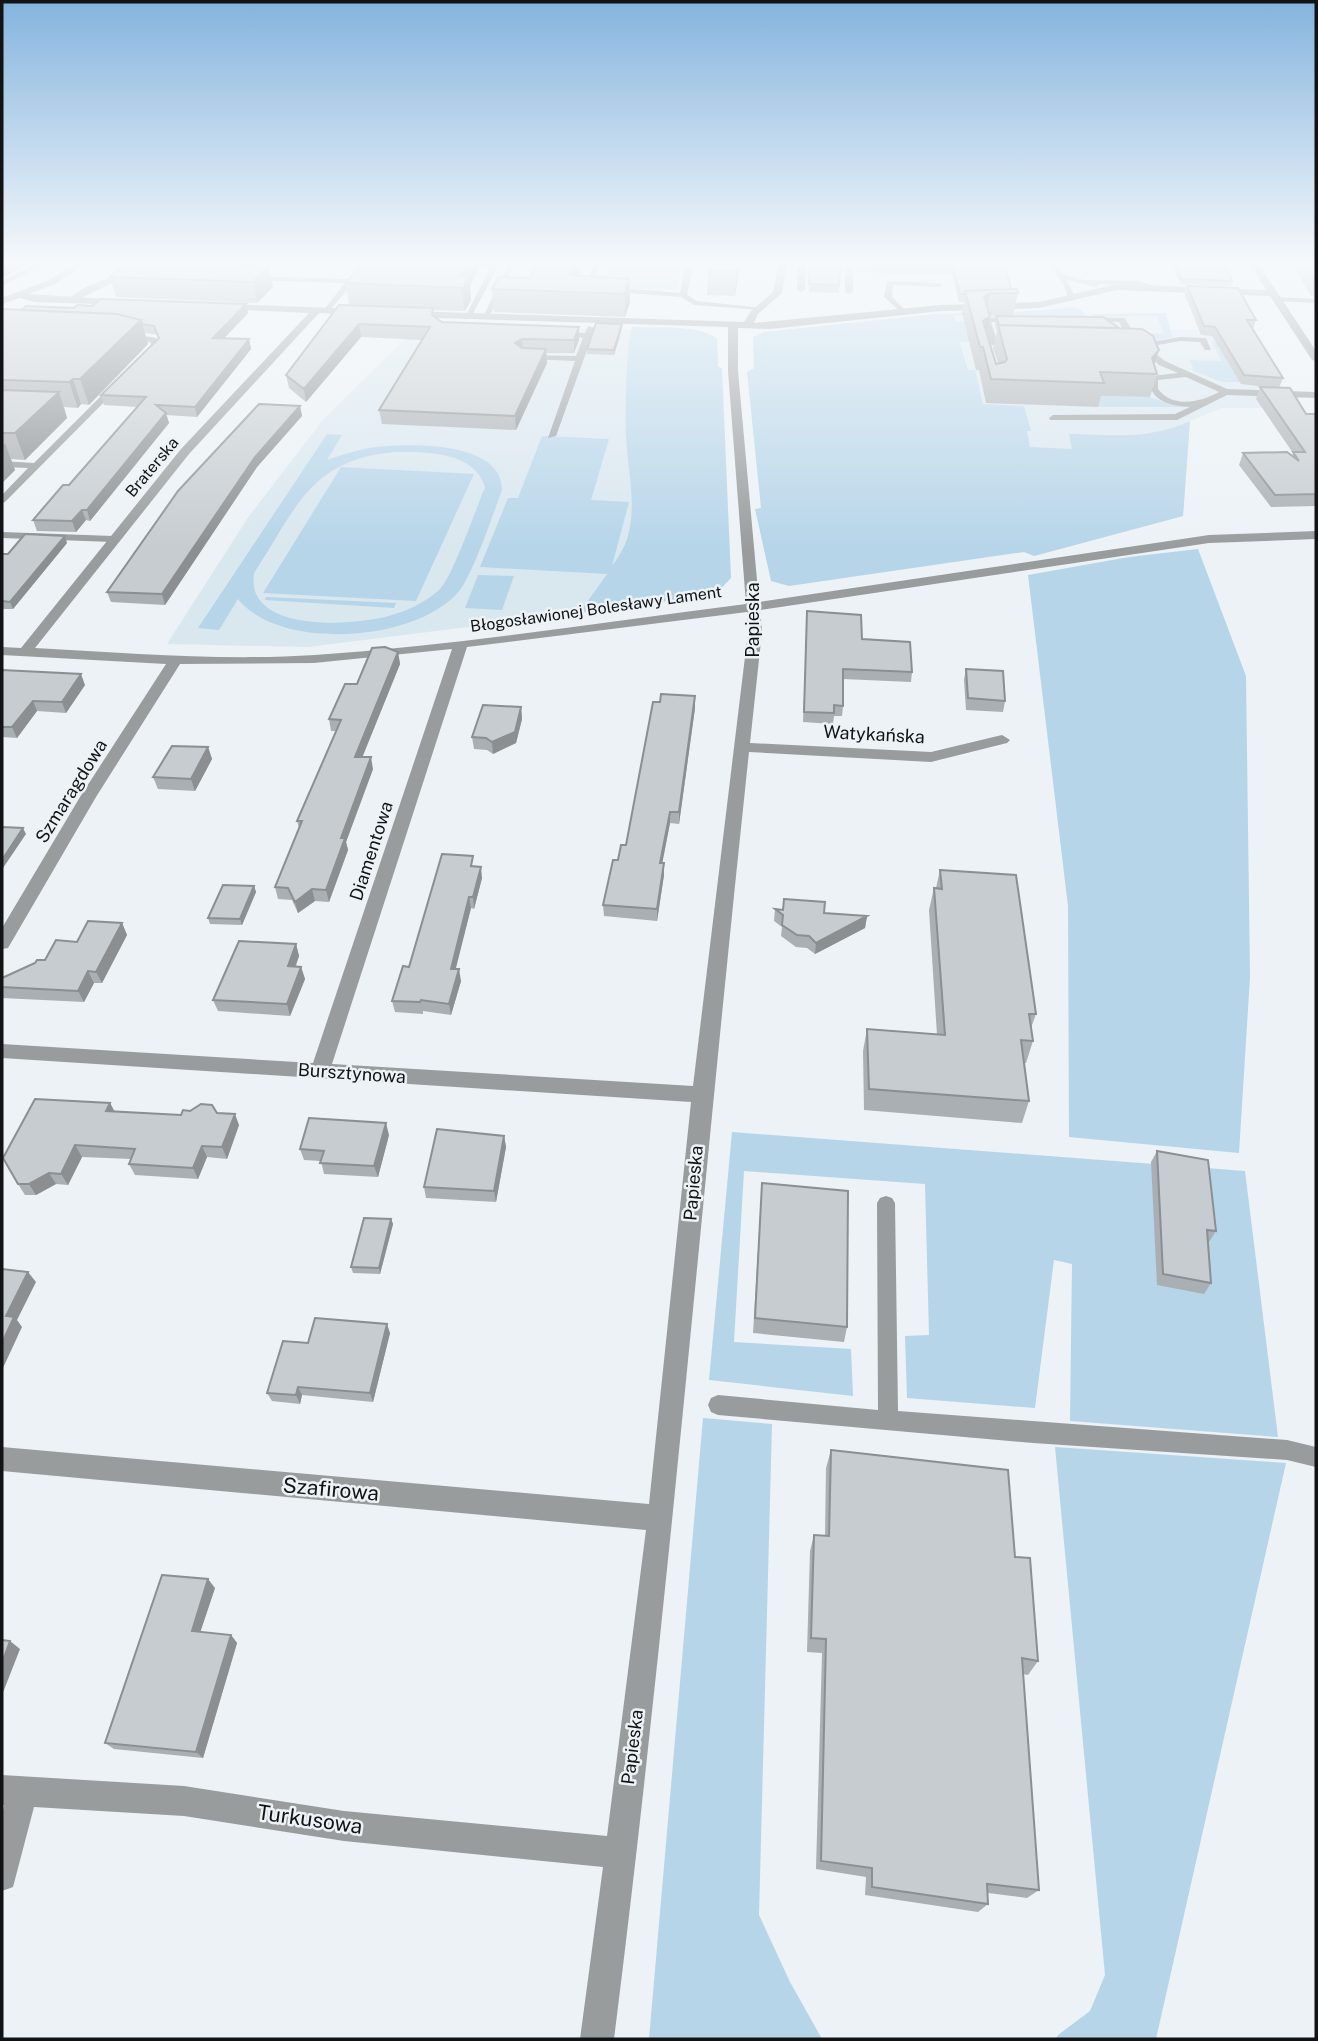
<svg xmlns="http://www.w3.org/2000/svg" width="1318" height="2041" viewBox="0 0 1318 2041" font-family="'Public Sans',sans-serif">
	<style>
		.built { fill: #d9e7ef }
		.green { fill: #b6d5e9; fill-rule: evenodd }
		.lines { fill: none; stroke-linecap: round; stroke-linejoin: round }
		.service { fill: #999c9d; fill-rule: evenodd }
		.minor { fill: #999c9d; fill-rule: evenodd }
		.wall { fill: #aaafb3 }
		.shaded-wall { fill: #8b8f92 }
		.building { fill: #c6ccd0; stroke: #8b8f92; stroke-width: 2 }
		.labels { text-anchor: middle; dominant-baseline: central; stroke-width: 5; stroke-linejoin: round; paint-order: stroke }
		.far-street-label { font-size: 16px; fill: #111314; stroke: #ecf2f6 }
		.street-label { font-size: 18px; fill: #111314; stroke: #ecf2f6 }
		.near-street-label { font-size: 21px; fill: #111314; stroke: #ecf2f6 }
	</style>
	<rect width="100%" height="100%" fill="#ecf2f6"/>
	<path class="built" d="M1166,313l4,16 41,1 45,53 13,25h-47l-32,13 -7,95 -149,40 -66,-186 -14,-55z
		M422,322l209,8 -3,51 6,119 -2,22 -11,32 -42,59 -271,34 -141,-3 82,-128 74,-96z"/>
	<path class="green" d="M608,263h74l-5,27 -77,-2z
		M1072,307l8,2 8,8 -108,1 -2,-3h-24l1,6h9l2,10 12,11h-18l8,28h7l8,34 41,2 7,25h-4l3,16 42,2 -3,-15c44,1 80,6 121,-13l-7,95 -149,40 -10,-4 -235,34 -18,-5 -16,-72 6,-1 -14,-136 7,-4 -1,-31 11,-5 170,-18 100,-3z
		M1166,313l6,24 -29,6 -9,-10 30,1 -7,-18 -63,1 -1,-3z
		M632,327c22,1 69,-3 85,12l1,28 4,1 9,210 -16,17 -136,18 28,-39 -127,-7 28,-69h10l24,-62 67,3 -18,61 38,2 -17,64c32,-40 16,-85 14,-130 -1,-30 0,-82 6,-109z
		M1211,341h7l22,41h-18l-28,-11 -4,-11 32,1z
		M1094,396l56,1 22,8 15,2h-89z
		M327,434l15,1 -15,25c14,-5 27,-9 42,-12 33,-5 134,-9 133,42 -8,22 -29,83 -42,100 -41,52 -180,62 -222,9l-19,31 -21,-2zM395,452c31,0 79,-1 90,35 -9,21 -32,90 -46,103 -13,12 -30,20 -47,25 -35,11 -148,19 -138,-42 42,-64 56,-114 141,-121z
		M341,467l133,7 -58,127 -153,-8z
		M1198,549l48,127 4,301 -11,176 -170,-16 -1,-231 -40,-331 101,-18z
		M478,575l36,1 -12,34 -37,-2z
		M266,597l130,6 -2,5 -129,-8z
		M732,1132l513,39 33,266 -208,-16 2,-157 -18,-4 -19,148 -128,-10 -2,-62 24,-1 -4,-151 -181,-13 -10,171 117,7 2,47 -144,-16z
		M703,1418l69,6 -13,491 31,67 32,57h-173z
		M1055,1447l231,16 -130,576h-100l2,-4 32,-24 15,-36z"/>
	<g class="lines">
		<path class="service" d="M37,263h9l-44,23v-5z
			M493,263h7l-29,54 -7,2z
			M509,263h7l-27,54 -7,2z
			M593,263h7l-7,23 87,7 6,-30h8l-7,31 9,7 68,7 -4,2 -66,-5 -13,-8 -95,-7z
			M798,263h8l-1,27 -4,2 -4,-2z
			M845,263h8v29l-4,2 -4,-2z
			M1050,263h7l6,11 21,6 55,1 18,6 -4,2 -14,-4 -40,-1 -3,3 -29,-7 9,19 -4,2 -4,-2 -3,-11z
			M126,271l7,2 -62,30 -7,-2 22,-14z
			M249,276l102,3 4,2 -28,32 -4,-2 22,-28 -99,-3z
			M887,281l52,2 4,2 -4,2 -46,-2 -1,12 16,16 -4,2 -20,-18z
			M1278,297l38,2v4l-41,-2z
			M1084,317l41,1 15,26 40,-7 26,1 5,12h-6l-5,-8 -20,-1 -33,6 18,14 62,28 89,3v6l-89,-3 -50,25h-127l-1,-2 4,-3 122,-1 15,-7c-20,-1 -37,-5 -42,-26l4,-5 26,-3 -19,-8 -13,-12 -13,-4 -14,-27 -32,-1zM1186,377l33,15c-19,10 -45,17 -61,-3v-9z
			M983,318h36l-3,4h-25l6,19 18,1 3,4 -27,-1z
			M588,326l7,2 -39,108 -8,2 27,-77 -49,-2 -4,-2 4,-2 50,1 7,-18 -27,-4 4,-2 25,1z
			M122,332l34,6 4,8 -12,13h-6v-4l10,-9 -2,-4 -28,-6z
			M114,383l7,2 -116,117 -3,1v-8l26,-27 -26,-1v-6l32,2z
			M2,532l111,4 5,3 -5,3 -111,-4z
			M886,1196l6,2 3,5 3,208 389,29 29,7v20l-29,-7 -254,-17 -315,-28 -7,-3 -3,-7 3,-7 7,-3 160,15 -1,-207 3,-5z"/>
		<path class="minor" d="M76,263h10l-31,21 -27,10 95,6 5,3 -2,2 -91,-3 -16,-4 -17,6v-6l47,-18z
			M435,263h64l1,2 -4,3z
			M779,263h8l-5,30 -24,21 -4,9 187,-18 98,-3 78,-18 149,6 -17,-27h9l58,88v10l-4,-1 -42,-64 -153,-6 -78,18 -98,3 -171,18 -32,-1v43l21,231 450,-67 107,-4v8l-107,4 -449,67 2,22 -12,111 181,9 71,-17 8,5 -3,3 -76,19 -182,-10c-46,429 -81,859 -135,1287h-34l23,-172 -259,-26 -160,-25 -150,-9 -21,80 -11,4v-75l2,-11h-2v-30l182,11 160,25 263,25 39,-306 -644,-59v-24l647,57 42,-402 -689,-44v-14l311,19 139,-414 -138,14 -134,1 -84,133 -88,151 -6,1v-21l78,-131 86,-133 -164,-9v-8l19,1 160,-199 128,-136 -89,-4v-4l3,-1 138,5 5,3 -5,3 -42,-2 -130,141 -154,194c93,5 187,13 280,7 144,-10 288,-33 431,-51l-18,-233v-44l-320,-10 -5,-3 5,-3 336,11 7,-11 22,-19zM747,612l1,20 -55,454 -361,-22 135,-417z"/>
	</g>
	<path class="wall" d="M362,263h116l1,6 -9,17 1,14 -6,11 -32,-1 1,6 8,6 137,5v13l-5,13h-28l1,10 -31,67 -134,-6 -3,-14 44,-70 -62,-3 -55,65 -17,-14 -3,-13 63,-70 -3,-22z
		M741,263l-6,33 -28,-1 1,-23z
		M810,263h33l-1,9 -2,-1 -1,22 -30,-1z
		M854,263h150l7,26 7,4 -5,22h-24l-2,19 9,30 2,-1 -5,-15 4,-17 -2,-6 1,-9 158,50 3,8 -7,23 -49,-1 -3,11 -112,-4 -7,-33h-3l-14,-57 2,-11h-5l-7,-27 -96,-3z
		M1172,263h53l7,18 -1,5 -51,-2z
		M1292,263h24v34l-5,-1z
		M268,267l5,20 -16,16 -141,-6 -6,-20z
		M579,276l50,3 1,23 -5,15 -131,-5 -2,-23 38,-11z
		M1187,286l69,34 -3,9 30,49 -4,10 27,26h10v92l-45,1 -32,-42 4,-12 49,3 1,-3 -37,-54 4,-12 14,1 -33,-4 -29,-48 -11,-1 -16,-40z
		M246,304l2,9 -24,25 25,1 2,10 -54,68 -31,-2 3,8 -79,98 -4,-1 -10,12 -39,-1 -4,-11 36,-35 69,-78 -34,-2 -3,-10 57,-56 -1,-4 -12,-2 3,11 -59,61 -8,-1 -3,4 -14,-1 3,11 -42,42 -14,-1 4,11 -13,13v-174l20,1 52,-2 18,-2z
		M622,328l-8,27 -27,-1v-5z
		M300,406l2,10 -45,51 -92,138 -54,-3 -4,-10z
		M67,543l-54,66h-10l-1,2v-57h6z
		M807,611l55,28 50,33 -1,10 -68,-3v27l-1,10h-8l-1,8 -30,-2z
		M398,652l2,12 -38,93 11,12 -27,73 2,8 -19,52 -14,-1 -17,12 -6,-13 -14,-1 -3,-12 24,-59 -2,-7 40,-90h-6l-2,-12 28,-35z
		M966,669l39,32 -2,11 -37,-2 -2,-30z
		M2,670l83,15 -19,28 -29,-2 -20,27 -15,-1z
		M521,707l1,12 -6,24 -23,11 -6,-4 -13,-1 -2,-12z
		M695,708l-16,116 -9,-1 -8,40h2v12l-7,46 -53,-5 -1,-11 15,-45z
		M208,747l4,12 -17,32 -37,-2 -5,-12z
		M475,866l7,12 -8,31 -3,-1 -16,61 6,12 -10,34 -28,-4v3l-28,-2 -3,-11 17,-34z
		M940,870l96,144 -5,14 2,13 -7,22h-2l5,38 -7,22 -158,-13 -1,-59 4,-22 70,6 -8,-125 5,-22h2z
		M254,886l2,6 -14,33 -32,-1 -2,-6z
		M775,909l49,4 43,3 -2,12 -50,26 -8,-6 -11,-1 -15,-11 1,-9 -8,-6z
		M122,923l5,12 -25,48h-8l-10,19 -82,-4v-20l43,-18 32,-18z
		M296,944l3,12 -3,10 5,1 4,12 -15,37 -72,-5 -5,-11z
		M110,1103l4,8 67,4 36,-2 22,12 -12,34 -20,-2 -9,22 -63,-4 -6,-11 2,-5 -49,-2 -14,28 -12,-1 -20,11h-11l-7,-11z
		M389,1135l-11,42 -54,-3 -3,-13 -17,-1 -4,-11z
		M504,1136l2,11 -10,55 -70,-4 -2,-11z
		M1157,1151l59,80 -7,11h-1l3,41 -7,11 -47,-9 -6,-123z
		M762,1183l85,144 -3,15 -91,-9z
		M391,1219l2,5 -13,50 -27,-1 -2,-6z
		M390,1333l-17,69 -71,-7 -2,9 -28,-3 -5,-8 41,-50z
		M831,1450l184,107 23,104 -10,14 -5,-1 16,216 -12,8 -39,-5v11l-10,8 -113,-17 1,-18 -50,-8 6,-216 -15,-1 3,-101 4,-16 11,1 1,-68z
		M215,1588l-15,44 31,3 6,8 -34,115 -89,-9 -9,-6z"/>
	<path class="shaded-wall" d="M13,263h20l-29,14 -2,-9z
		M467,263h11l1,6 -9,17 1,14 -6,11 -5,-35z
		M575,263h8l-9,29 -4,-17z
		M738,263h3l-6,33 1,-24z
		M268,267l5,20 -16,16 -4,-21z
		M629,279l1,23 -5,15v-23z
		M990,293l-4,22 -2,-18z
		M246,304l2,9 -33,35 -2,-10z
		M990,316l-4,23 -8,5 5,-23z
		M141,320l7,24 -59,61 -9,-26z
		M359,324l2,13 -55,65 -2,-13z
		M622,324v4l-8,27v-5z
		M579,327v13l-5,13v-13z
		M249,339l2,10 -54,68 -2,-10z
		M522,339l1,13 -8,-9z
		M546,349l1,14 -31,67 -1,-14z
		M1159,350l-7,23v-15z
		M73,379l8,25 -3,4 -9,-26z
		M59,392l8,26 -42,42 -10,-27z
		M300,406l2,10 -45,51 -92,138 -3,-11 93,-137z
		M166,413l3,10 -79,98 -3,-11z
		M5,443l10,27 -13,13v-37z
		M82,510l4,10 -10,12 -4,-11z
		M65,536l2,7 -54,66 -3,-7z
		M398,652l2,12 -42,104 -3,-11z
		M81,674l4,11 -19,28 -4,-11z
		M695,696v12l-16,116v-12z
		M33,701l4,10 -20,27 -5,-11z
		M521,707l1,12 -6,24 -23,11 -1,-12z
		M208,747l4,12 -17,32 -4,-12z
		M371,757l2,12 -27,73 2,8 -19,52 -3,-12 15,-52z
		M670,812v11l-10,52v-12z
		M23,828l3,6 -23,34 -1,-3v-5z
		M664,863v12l-7,46v-12z
		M481,867l1,11 -8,31 -1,-12z
		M254,886l2,6 -14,33 -2,-6z
		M312,889l3,12 -17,12 -3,-11z
		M469,897l2,11 -18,72 -2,-11z
		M867,916l-2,12 -50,26 1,-11z
		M122,923l5,12 -25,48 -6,-11z
		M296,944l3,12 -8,21 -3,-11z
		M301,967l4,12 -15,37 -3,-12z
		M459,969l2,12 -10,34 -2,-11z
		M88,971l6,12 -10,19 -6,-11z
		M110,1103l6,11 -10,-3z
		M235,1114l4,11 -12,34 -5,-12z
		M386,1123l3,12 -11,42 -4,-11z
		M504,1136l2,11 -10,55 -2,-11z
		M75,1145l7,12 -14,28 -7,-11z
		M202,1146l5,11 -9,22 -5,-11z
		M49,1173l7,11 -20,11 -7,-11z
		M391,1219l2,5 -13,50 -1,-6z
		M28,1272l8,10 -19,38 5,7 -20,43v-27l4,-27z
		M387,1324l3,9 -17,69 -3,-9z
		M298,1387l4,8 -2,9 -4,-9z
		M208,1579l7,9 -17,51 -6,-8z
		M231,1635l6,8 -34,115 -7,-6z
		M10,1641l10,8 -18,46v-32z"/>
	<path class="building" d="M2,263h11l-11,5z
		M126,263h90l52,4 -15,15 -143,-5z
		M362,263h105l-7,13h9l-6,12 -117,-5z
		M536,263h39l-5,12 59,4 -4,15 -133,-5 6,-12 32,1z
		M710,263h28l-2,9h-28z
		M810,263h33l-3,1 -1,21 -30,-1z
		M856,263h148l7,26 -46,2v3h-5l-7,-27 -97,-3z
		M1175,263h50l7,18 -51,-2z
		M1304,263h12v19z
		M1187,286l51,2 18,32h-9l36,58 -39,-3 -29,-48 -11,-1z
		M1017,289l1,4h-28l-6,4 6,19 -7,5 13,43 9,-2 2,-3 -9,-34 144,4 11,7 6,14 -7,8 5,16 -57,-2 4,11 -113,-4 -8,-32h-3l-15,-56z
		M101,299l145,5 -33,34 36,1 -54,68 -39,-2 10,8 -79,97h-5l-10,11 -39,-1 30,-35h6l77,-88 -45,-2 58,-57 -5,-12 -12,-2 -1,-4 -24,-6 -95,-4 4,-4 48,2 3,-3 15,1z
		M339,305l94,3 -1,7 10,7 137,5 -5,13 -52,-1 -7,4 7,5 24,1 -31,67 -136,-6 51,-83 -71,-3 -55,65 -18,-14z
		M2,309l115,5 24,6 -61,59h-7l-4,3 -67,-2z
		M996,316l107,1 16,11 -120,-3z
		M596,323l26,1 -8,26 -27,-1z
		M1260,387l30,1 16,26h10v80l-41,1 -32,-42 44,-1 12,9 -6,-9h12z
		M2,390l57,2 -44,41h-13z
		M259,404l41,2 -45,51 -93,137 -55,-2 71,-101z
		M25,534l40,2 -55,66 -8,-1v-47h6z
		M807,611l54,4 1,24 48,3 2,30 -69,-3v37l-9,-1v8l-30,-1z
		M385,647l13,5 -43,105h16l-30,81h4l-19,52 -14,-1 -17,13 -7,-14 -13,-1 27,-66h-5l44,-101 -12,-1 16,-35h12l15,-36z
		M966,669l37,2 2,30 -37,-3z
		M2,670l79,4 -19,28 -29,-1 -21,26h-10z
		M661,694l34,2 -16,116h-9l-10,51h4l-7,46 -54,-4 10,-45h5l3,-15h5l27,-143h7z
		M483,705l38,2 -6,25 -23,10 -6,-4 -14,-1z
		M172,746l36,1 -17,32 -38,-2z
		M2,827l21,1 -21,32z
		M442,854l31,2 -2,10 10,1 -8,30h-4l-18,72h8l-10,35 -28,-4 -1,2 -28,-1 11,-35 6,1z
		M940,870l76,5 20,139h-7l4,27 -12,-1 8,61 -160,-12 -2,-60 78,6 -11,-147 8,1z
		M223,885l31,1 -14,33 -32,-1z
		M784,899l41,3 -1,11 43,3 -51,27 -7,-7 -12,-1 -15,-10 1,-10 -8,-6 8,1z
		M88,921l34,2 -26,49 -8,-1 -10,20 -76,-4v-9l33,-15 2,-3h8l11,-20 21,2z
		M239,941l57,3 -8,22 13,1 -14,37 -74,-4z
		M35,1099l75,4 -4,8 75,4 2,-5 7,1 11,-7 11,1 5,8 18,1 -13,33 -20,-1 -9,22 -64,-4 6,-15 -60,-4 -14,29 -12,-1 -20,11h-11l-15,-26z
		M309,1118l77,5 -12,43 -54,-3 4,-12 -24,-2z
		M437,1129l67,7 -10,55 -70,-4z
		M1157,1151l51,9 8,71 -9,-1 4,53 -48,-9z
		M762,1183l86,8 -1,136 -92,-9z
		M364,1218l27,1 -12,49 -28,-1z
		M2,1269l26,3 -22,44 8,1 -12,26z
		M315,1318l72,6 -17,69 -72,-6 -2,8 -29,-2 16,-52 25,2z
		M831,1450l177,20 7,87 15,1 8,103 -16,-3 17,232 -52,-6 1,20 -116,-17v-19l-51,-7 5,-222 -15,-1 3,-103 15,1z
		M162,1575l46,4 -16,52 39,4 -35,117 -91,-9z
		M2,1640l8,1 -8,22z"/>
	<linearGradient id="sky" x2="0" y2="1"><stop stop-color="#84b4de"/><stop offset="0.48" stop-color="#f6f9fb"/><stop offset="1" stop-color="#f6f9fb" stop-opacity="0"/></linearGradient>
	<rect width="1318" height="549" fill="url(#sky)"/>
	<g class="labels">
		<g class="far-street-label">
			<text transform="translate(152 467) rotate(-50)">Braterska</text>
			<text transform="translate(596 609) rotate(-8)">Błogosławionej Bolesławy Lament</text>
		</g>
		<g class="street-label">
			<text transform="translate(752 620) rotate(-90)">Papieska</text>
			<text transform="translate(874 734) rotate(3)">Watykańska</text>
			<text transform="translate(71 791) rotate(-58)">Szmaragdowa</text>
			<text transform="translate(371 851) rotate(-72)">Diamentowa</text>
			<text transform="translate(352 1073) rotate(4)">Bursztynowa</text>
			<text transform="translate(693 1183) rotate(-85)">Papieska</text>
			<text transform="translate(632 1747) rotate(-83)">Papieska</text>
		</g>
		<g class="near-street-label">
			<text transform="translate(331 1489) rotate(5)">Szafirowa</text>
			<text transform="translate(310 1819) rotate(8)">Turkusowa</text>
		</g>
	</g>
	<rect width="1318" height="2041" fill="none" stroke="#111314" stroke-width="7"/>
</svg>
